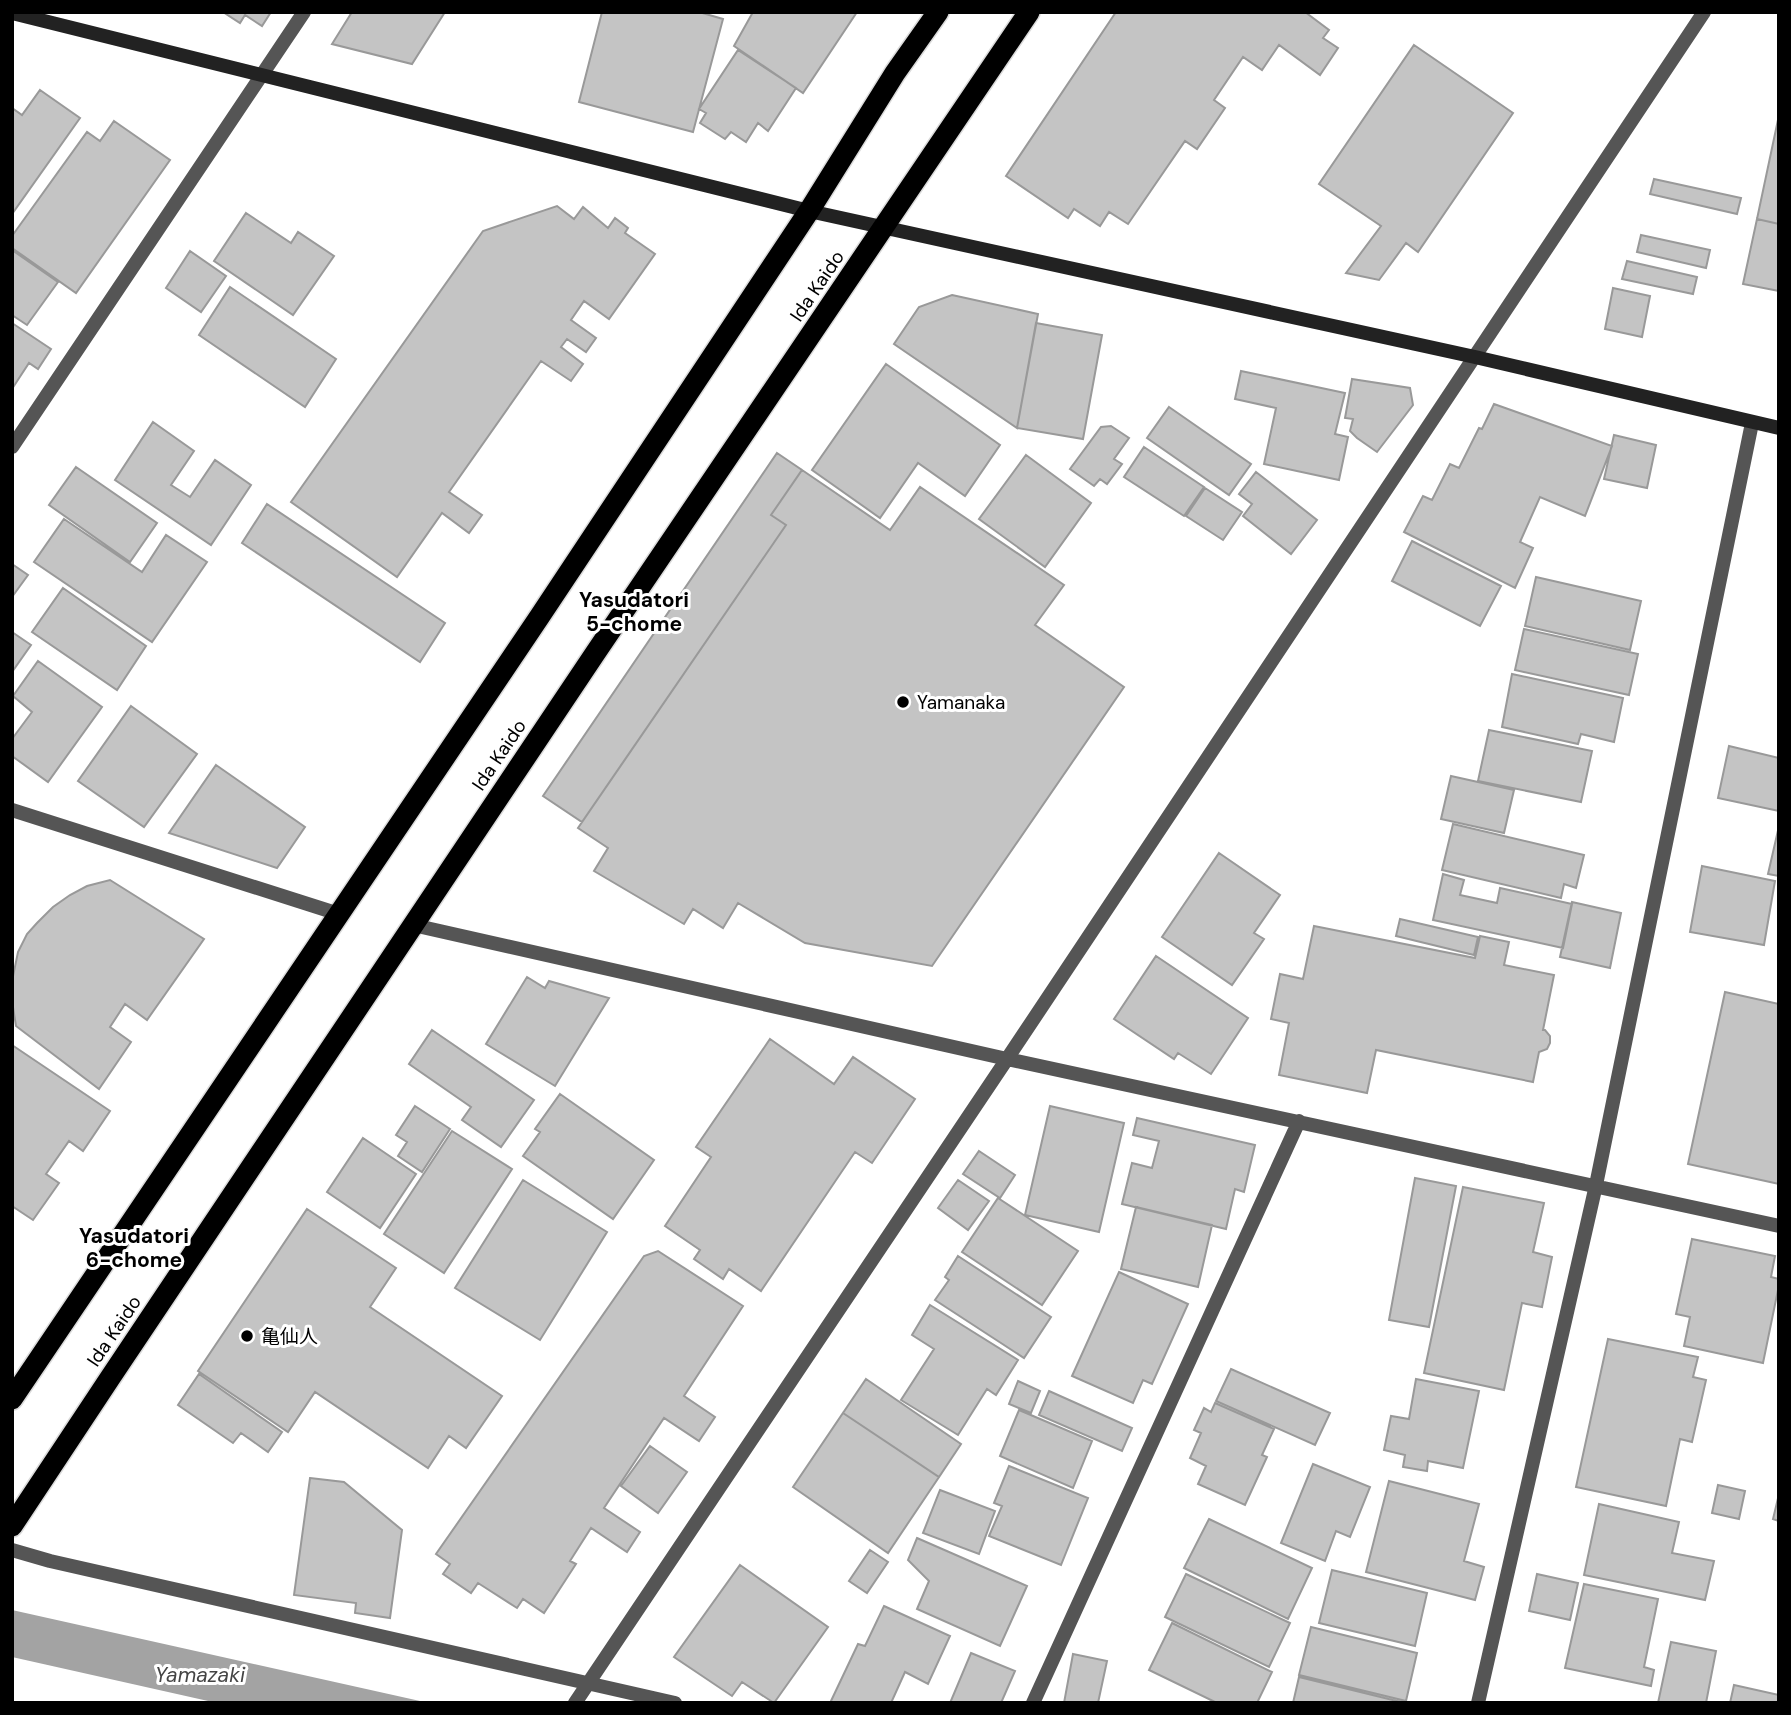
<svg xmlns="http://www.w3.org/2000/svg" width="1791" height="1715" viewBox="0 0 1791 1715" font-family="'DM Sans','Noto Sans JP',sans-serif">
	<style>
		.water { fill: #a3a3a3 }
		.building { fill: #c4c4c4; stroke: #999; stroke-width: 2 }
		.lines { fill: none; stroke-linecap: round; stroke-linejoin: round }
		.highway-casing { stroke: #dbdbdb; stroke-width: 24 }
		.street { stroke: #555; stroke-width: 14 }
		.secondary { stroke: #222; stroke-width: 14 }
		.highway { stroke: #000; stroke-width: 21 }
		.poi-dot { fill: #000; stroke: #fff; stroke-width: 2.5 }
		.labels { text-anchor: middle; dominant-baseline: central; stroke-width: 6; stroke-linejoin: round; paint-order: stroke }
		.street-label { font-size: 19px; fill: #000; stroke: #fff }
		.poi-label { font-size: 19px; fill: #000; stroke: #fff; text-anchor: start }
		.neighbourhood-label { font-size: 21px; font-weight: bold; fill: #000; stroke: #fff }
		.water-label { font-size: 21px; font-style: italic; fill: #444; stroke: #fff }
	</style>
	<rect width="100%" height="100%" fill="#fff"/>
	<path class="water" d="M12,1610l417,93h-212l-205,-46z"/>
	<path class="building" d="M223,12h48l-9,14 -17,-11 -5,8z
		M352,12h93l-33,52 -80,-20z
		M602,12h97l24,7 -30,113 -114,-30z
		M753,12h104l-54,81 -69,-47z
		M1116,12h189l24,18 -6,8 15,10 -18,27 -41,-30 -17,25 -19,-13 -29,43 11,8 -28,41 -12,-8 -57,83 -19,-12 -9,14 -26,-17 -6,9 -62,-42z
		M1414,45l99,68 -95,139 -12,-9 -27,37 -33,-7 35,-47 -62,-42z
		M738,50l58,38 -28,43 -10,-8 -12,19 -15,-10 -6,7 -25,-16 6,-10 -7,-4z
		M40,90l40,28 -68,96v-106l10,7z
		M1779,115v109l-22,-5z
		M114,121l56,39 -94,133 -64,-45v-12l75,-104 13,9z
		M1654,179l87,19 -4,16 -87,-20z
		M557,206l17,13 9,-12 25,21 7,-10 13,10 -3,5 30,21 -46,65 -25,-18 -13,19 25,18 -10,14 -19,-13 -6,8 22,17 -12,17 -30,-20 -92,131 33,23 -13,18 -27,-20 -45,64 -106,-75 192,-271z
		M246,213l45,30 7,-11 36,24 -41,59 -79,-54z
		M1757,219l22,5v67l-36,-7z
		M1641,235l69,15 -4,18 -69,-16z
		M12,250l46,32 -31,43 -15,-10z
		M190,251l36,25 -25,36 -35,-24z
		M1627,261l70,16 -4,17 -71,-15z
		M230,287l106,72 -31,48 -106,-72z
		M1613,288l37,8 -8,41 -37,-8z
		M952,295l86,19 -21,114 -123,-84 25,-37z
		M12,323l39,26 -13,20 -9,-6 -17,26z
		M1036,323l66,12 -19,104 -66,-11z
		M886,364l114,81 -35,51 -47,-33 -38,55 -68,-48z
		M1241,371l104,22 -10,41 13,3 -9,43 -75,-16 12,-56 -41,-9z
		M1352,379l58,9 3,17 -36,47 -20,-14 -7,-7 3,-12 -8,-1z
		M1494,404l118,42 -27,70 -45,-19 -20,45 13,6 -18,40 -111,-56 19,-36 9,4 18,-36 9,4 20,-40 3,1z
		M1169,407l82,57 -22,31 -82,-57z
		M153,422l41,29 -23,34 19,12 25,-37 36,25 -40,60 -96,-65z
		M1111,426l18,12 -15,21 8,5 -15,20 -7,-5 -6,7 -24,-17 31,-42z
		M1614,435l42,10 -9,43 -43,-9z
		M1144,447l60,40 -20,29 -60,-39z
		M777,453l25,17 -31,45 15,10 -204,297 -39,-26z
		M1026,455l65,48 -46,64 -66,-48z
		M76,467l81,56 -27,39 -81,-57z
		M802,470l88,60 30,-43 144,98 -29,40 89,62 -192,279 -127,-23 -67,-40 -15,25 -30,-19 -9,15 -90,-53 14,-23 -30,-20 208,-303 -15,-10z
		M1256,472l61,48 -26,34 -48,-38 9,-12 -13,-10z
		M1205,488l37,24 -19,28 -37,-24z
		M267,504l178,119 -25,39 -178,-119z
		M64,519l78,53 24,-37 41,27 -55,80 -118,-80z
		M1412,541l89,45 -21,40 -88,-45z
		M12,564l16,11 -16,22z
		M1536,577l105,24 -11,49 -105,-24z
		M63,588l83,58 -29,44 -85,-58z
		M1524,629l114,25 -9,41 -114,-25z
		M12,632l19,13 -19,27z
		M38,661l64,46 -54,75 -36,-26v-17l20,-27 -19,-16z
		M1512,674l111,24 -9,44 -33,-8 -3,10 -76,-17z
		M131,706l66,48 -53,73 -66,-46z
		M1489,730l103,21 -11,51 -103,-21z
		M1729,746l50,12v53l-61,-13z
		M216,765l89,62 -28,41 -108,-35z
		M1451,776l63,14 -10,43 -63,-14z
		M1453,824l131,31 -8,33 -12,-4 -3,14 -119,-28z
		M1779,826v50l-11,-2z
		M1219,853l61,42 -26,38 10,6 -32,46 -70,-48z
		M1702,866l73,15 -11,64 -74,-13z
		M1443,874l21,6 -4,15 37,8 3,-15 72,16 -9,44 -130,-28z
		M110,880l94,59 -57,81 -22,-16 -15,23 21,15 -32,47 -83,-63 -4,-25v-20l6,-29 9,-18 10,-11 16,-16 17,-12 17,-9z
		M1572,902l49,11 -11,55 -50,-11z
		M1400,919l78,18 -4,18 -78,-19z
		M1314,926l161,32 5,-22 29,6 -5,23 50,10 -11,55h2l5,6v7l-3,6 -8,3 -6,30 -157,-32 -9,43 -88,-18 10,-52 -18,-4 9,-45 23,5z
		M1156,956l92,62 -37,56 -33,-21 -4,6 -60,-40z
		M527,977l18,11 4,-7 60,17 -54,88 -69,-42z
		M1725,992l54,12v180l-91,-20z
		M432,1030l102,70 -33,47 -39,-27 9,-13 -62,-43z
		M770,1039l64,45 19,-27 62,42 -43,64 -17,-11 -94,139 -32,-22 -6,10 -29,-20 6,-9 -35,-24 46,-69 -15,-10z
		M12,1045l98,66 -27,40 -14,-10 -23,33 13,9 -26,37 -21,-14z
		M560,1094l94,66 -41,59 -90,-63 17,-24 -5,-3z
		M415,1106l35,23 -28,43 -24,-16 9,-14 -11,-7z
		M1050,1106l74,17 -25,109 -74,-17z
		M1137,1118l118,27 -11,47 -9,-3 -9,40 -104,-25 10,-41 20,5 7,-27 -26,-6z
		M452,1131l60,38 -68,104 -60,-39z
		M363,1138l53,36 -36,54 -53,-36z
		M979,1151l36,24 -15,23 -37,-24z
		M1415,1178l41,8 -27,141 -40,-7z
		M523,1180l84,52 -67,108 -85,-52z
		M958,1180l31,21 -21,29 -30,-22z
		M1463,1187l81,16 -11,49 19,5 -10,50 -20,-4 -18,87 -80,-17z
		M998,1198l80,53 -36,54 -80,-53z
		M1136,1207l76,18 -14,62 -77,-18z
		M307,1209l89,59 -26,39 132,89 -36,52 -17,-12 -21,32 -113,-76 -27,40 -90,-61z
		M1692,1239l83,17 -4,21 8,2v6l-16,78 -79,-17 6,-29 -14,-3z
		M658,1251l85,55 -59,90 31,21 -16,24 -35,-23 -60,90 36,24 -13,20 -36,-24 -21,33 6,3 -32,49 -21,-14 -6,9 -39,-25 -7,10 -28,-19 7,-10 -14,-10 208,-298z
		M958,1256l93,61 -27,41 -89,-58 14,-20 -4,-3z
		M1119,1272l69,32 -36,80 -9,-4 -10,23 -61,-27z
		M930,1305l88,55 -22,35 -9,-6 -29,46 -57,-35 33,-51 -22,-14z
		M1608,1339l90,18 -5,20 13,3 -14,62 -12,-3 -14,67 -90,-19z
		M1231,1369l99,44 -15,32 -99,-44z
		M199,1374l83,58 -14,20 -27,-19 -8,10 -55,-38z
		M866,1379l95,65 -22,33 -96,-64z
		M1416,1379l63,12 -16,77 -35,-7 -1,10 -24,-4 2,-12 -21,-5 7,-34 18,3z
		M1018,1381l22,10 -9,22 -22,-9z
		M1049,1391l83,37 -10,23 -83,-36z
		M1215,1403l59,26 -12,26 5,2 -22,48 -47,-21 8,-18 -16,-8 11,-25 -7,-3 10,-22 7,4z
		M1019,1410l73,31 -19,47 -73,-32z
		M843,1413l96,64 -51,76 -95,-66z
		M650,1446l37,26 -29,41 -37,-27z
		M1313,1464l57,23 -20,50 -14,-6 -11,30 -44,-18z
		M1009,1466l79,32 -27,67 -72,-29 13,-30 -8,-3z
		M310,1478l34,4 58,48 -12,88 -35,-5 1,-10 -62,-8z
		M1389,1481l90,23 -15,57 20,6 -9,33 -109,-28z
		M1718,1485l27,6 -6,28 -27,-6z
		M940,1490l55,21 -16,43 -56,-21z
		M1779,1494v27l-6,-2z
		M1599,1504l80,18 -7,31 42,8 -9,39 -121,-25z
		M1209,1519l103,49 -24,51 -104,-51z
		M917,1538l110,48 -27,60 -83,-37 12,-28 -21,-21z
		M870,1550l18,12 -21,31 -18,-12z
		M740,1565l88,62 -54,76 -32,-21 -10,14 -58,-39z
		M1332,1570l95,23 -12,53 -96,-23z
		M1186,1574l104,49 -21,44 -104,-50z
		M1537,1574l41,9 -8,37 -41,-9z
		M1584,1584l74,15 -14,68 10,3 -3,16 -86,-18z
		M884,1606l66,30 -22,48 -23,-12 -14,31h-57l-3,-2 27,-57 7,2z
		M1172,1623l100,49 -15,31h-40l-68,-33z
		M1311,1627l106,26 -11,48 -107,-26z
		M1671,1642l45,9 -10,52h-48z
		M971,1653l44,18 -14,32h-51z
		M1073,1654l34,7 -9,42h-34z
		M1299,1677l106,26h-112z
		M1734,1685l45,10v8h-49z"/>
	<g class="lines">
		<defs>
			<path id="highway" d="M12,1399l528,-783 269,-405 86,-138 43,-61
				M12,1526l98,-148 484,-723 435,-643"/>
		</defs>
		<use href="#highway" class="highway-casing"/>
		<path class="street" d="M12,447l292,-435
			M12,810l327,104
			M413,925l594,134 772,167
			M12,1550l38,11 625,142
			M575,1703l432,-644 697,-1047
			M1033,1703l266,-582
			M1478,1703l118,-518 156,-762"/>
		<path class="secondary" d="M12,13l797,198 666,146 304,71"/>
		<use href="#highway" class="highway"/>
	</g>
	<g class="poi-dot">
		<circle cx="903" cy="702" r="7"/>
		<circle cx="247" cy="1336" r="7"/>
	</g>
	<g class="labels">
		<g class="street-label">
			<text transform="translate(817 286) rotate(-56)">Ida Kaido</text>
			<text transform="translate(499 755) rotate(-56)">Ida Kaido</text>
			<text transform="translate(114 1331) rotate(-56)">Ida Kaido</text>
		</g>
		<g class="poi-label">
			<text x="917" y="702">Yamanaka</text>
			<text x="261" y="1336">亀仙人</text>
		</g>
		<g class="neighbourhood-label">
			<text x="634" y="600">Yasudatori<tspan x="634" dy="24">5-chome</tspan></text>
			<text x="134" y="1236">Yasudatori<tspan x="134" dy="24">6-chome</tspan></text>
		</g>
		<g class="water-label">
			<text x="200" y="1675">Yamazaki</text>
		</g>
	</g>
	<rect width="1791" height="1715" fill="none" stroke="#000000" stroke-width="28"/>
</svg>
